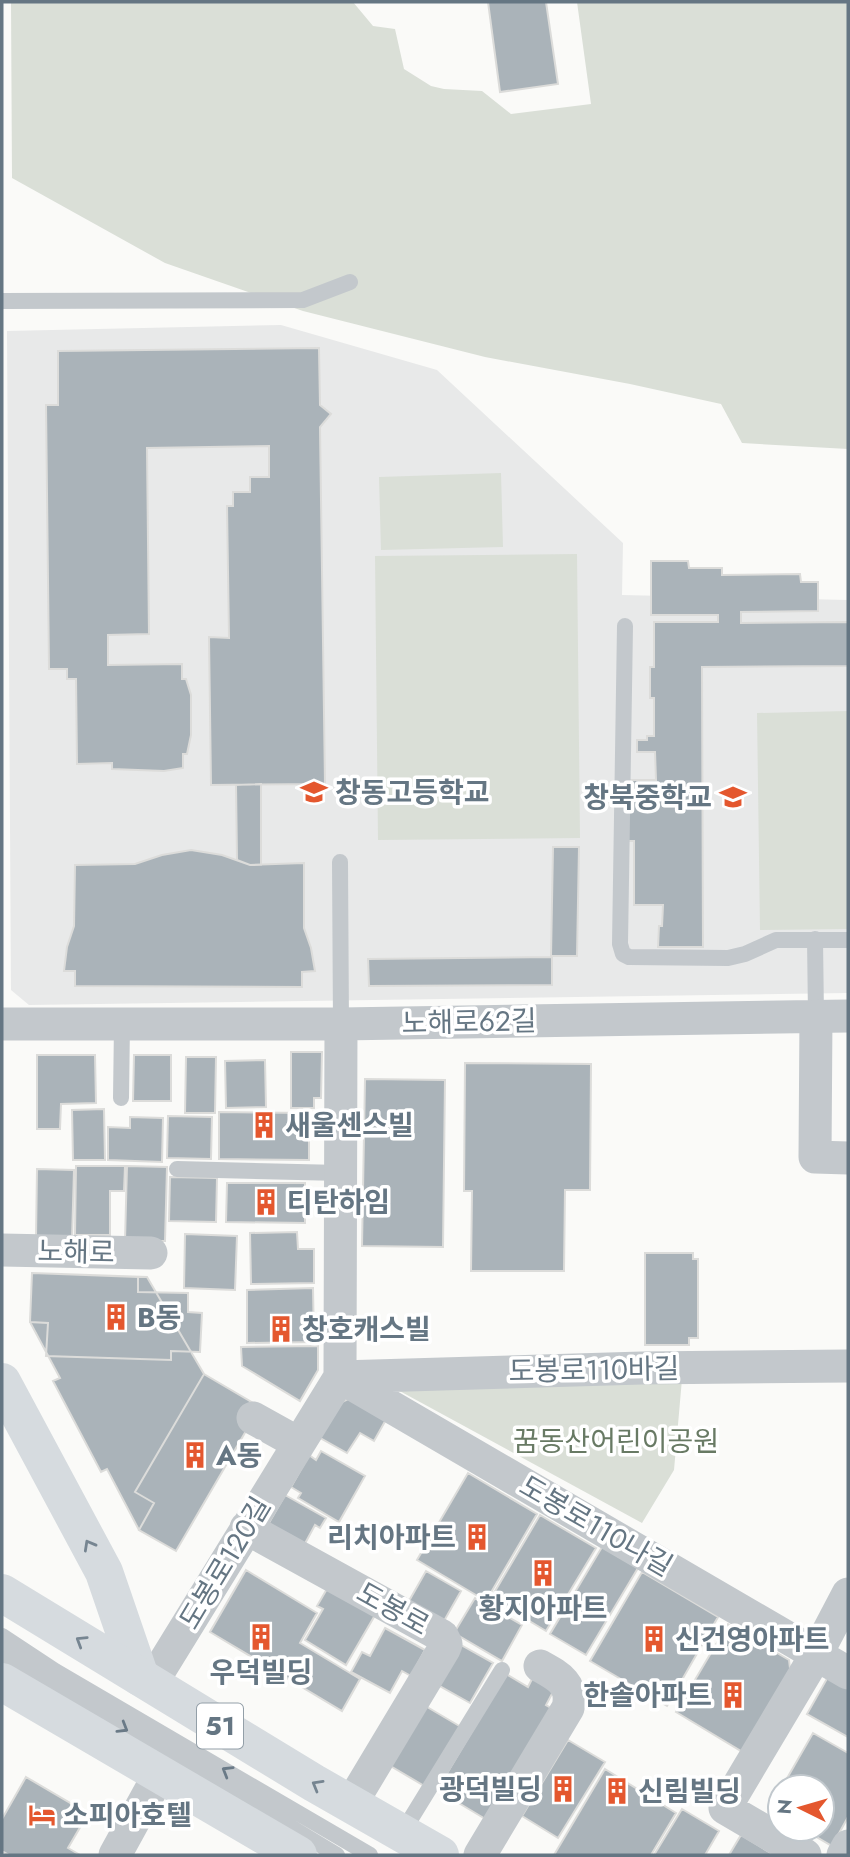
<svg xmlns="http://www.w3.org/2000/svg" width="850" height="1857" viewBox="0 0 850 1857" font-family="Jost,'Noto Sans KR',sans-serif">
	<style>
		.built { fill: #e8e9e9 }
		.green { fill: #dadfd7 }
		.building { fill: #aab3b9; stroke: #dcdcda; stroke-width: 2 }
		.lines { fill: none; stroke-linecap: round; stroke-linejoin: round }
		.lane { stroke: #c3c8cc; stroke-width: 16 }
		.street { stroke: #c3c8cc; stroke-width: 33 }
		.secondary { stroke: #d6dbdf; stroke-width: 38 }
		.primary { stroke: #d6dbdf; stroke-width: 38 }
		.oneway { stroke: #768591 }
		.oneway2 { stroke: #6a7a87 }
		.labels { text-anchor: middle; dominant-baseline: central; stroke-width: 7; stroke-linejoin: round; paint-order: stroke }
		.shield { fill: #fff; stroke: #939fa8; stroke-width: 2 }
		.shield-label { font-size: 26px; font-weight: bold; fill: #657683 }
		.poi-label { font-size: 28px; font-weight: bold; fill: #657683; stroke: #fff; text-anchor: start }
		.street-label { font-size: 28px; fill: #657683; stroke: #fff }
		.park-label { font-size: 28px; fill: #687a64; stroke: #fff }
	</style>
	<rect width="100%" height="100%" fill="#fafaf8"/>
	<path class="built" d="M281,325l156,45 186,173 -1,52 226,5v393l-819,12 -18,-15 -4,-659z"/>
	<path class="green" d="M11,2h342l20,24 22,3 9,40 27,17 13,3 38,2 29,23 80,-10 -14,-102h271v447l-106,-6 -21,-39 -91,-20 -145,-27 -182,-46 -138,-48 -153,-85z
		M501,473l2,74 -122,3 -2,-73z
		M577,554l3,284 -202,2 -3,-284z
		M848,711v218l-88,1 -3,-217z
		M682,1379l-8,91 -32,53 -246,-134z"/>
	<path class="building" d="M488,2h58l12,82 -58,8z
		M319,348l1,57 11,9 -11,13 5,357 -114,1 -2,-148 20,1 -2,-132h6v-14h17v-15h19v-31l-122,2 2,186 -41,1v30l74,-1v15h4l5,16v40l-4,19h-4v14l-19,3 -52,-2v-6l-35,1 -1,-85h-9v-10h-18l-3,-264h12v-54z
		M651,561h37l1,7h33v7l78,-1 1,8h17v29l-77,1v11l107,-1v44l-146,1 1,280h-45l1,-21h3l1,-21h-29v-64h-10l1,-61h31l-1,-28h-18v-12h10v-4h7v-38h-4v-31h4v-45h64v-7h-67z
		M261,784v81h-11l-13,-5 -1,-75z
		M553,847h26l-2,109h-26z
		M191,850l31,5 28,10 54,-2v65l7,20 4,23 -13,1v15l-227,-1v-15h-11l3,-24 7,-21 1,-61 60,-1 27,-9z
		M552,957v28l-183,1 -1,-27z
		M291,1052h31l-1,46h-7v10h-23z
		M37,1055h58l1,48 -35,1 -1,25h-23z
		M134,1055h37v46h-38z
		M186,1057h30l-1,56h-30z
		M265,1060l1,47 -40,1 -1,-47z
		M465,1063l126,1 -1,126h-25l-1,81h-93l1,-80h-8z
		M365,1079l80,1 -2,167 -81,-1z
		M104,1109l1,51h-32l-1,-50z
		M219,1112l90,1v47l-90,-1z
		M168,1116l44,1 -1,42 -44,-1z
		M130,1117l33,1 -1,44 -54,-2v-33l22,1z
		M76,1166h49l-1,25h-14v44h-35z
		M127,1166l40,1 -2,74h-40z
		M37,1169l37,1 -2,69 -36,-1z
		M170,1177l47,1 -1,44 -47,-1z
		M227,1183h78v40l-79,-1z
		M297,1232l1,17h16v34l-63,1 -1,-51z
		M185,1234l52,2 -2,54 -51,-2z
		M645,1253h48v6h5v79h-9v7h-44z
		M32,1273l106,4v15l50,1v19l14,1 -2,39 -29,-1v9l-125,-4 2,-33 -18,-1z
		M32,1273l115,4 57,97 56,33 -84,144 -37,-21 -32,-61 -6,3 -48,-91 7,-3 -30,-56z
		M313,1288l1,54 -67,1v-53z
		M318,1346v24l-18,31 -58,-35 -1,-19z
		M204,1374l56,33 -84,144 -37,-21 15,-27 -19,-11z
		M354,1396l34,20 -14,25 -14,-8 -13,20 -32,-18 15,-27z
		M321,1451l44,25 -26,46 -41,-24 3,-5 -10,-6 18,-32 7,5z
		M468,1473l69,41 -51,87 -69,-41z
		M285,1495l41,23 -6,10 -5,-3 -13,24 -36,-21z
		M540,1515l56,33 -50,83 -55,-33z
		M602,1547l36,21 -52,87 -36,-21z
		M246,1570l71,43 -17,30 60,36 -18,32 -132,-79z
		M426,1571l35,20 -21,37 -35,-20z
		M642,1572l76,45 -51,89 -77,-45z
		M331,1582l47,28 -32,55 -41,-25 18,-31 -6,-3z
		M475,1598l47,27 -20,36 -48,-28z
		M728,1624l61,36 2,17 -45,77 -70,-42z
		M385,1628l40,22 -14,26 -9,-5 -12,22 -39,-21 11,-20 8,4z
		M452,1640l41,23 -23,40 -41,-23z
		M506,1674l22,13 5,-10 21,13 -8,15 12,7 -66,111 -55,-33z
		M829,1675l19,11v51l-41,-23z
		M417,1701l44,26 -35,60 -44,-26z
		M813,1733l35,20v64l-16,29 -29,-17h19v-42h-40z
		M568,1740l37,22 -47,76 -36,-22z
		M605,1769l71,44 -25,42h-97z
		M26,1777l56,33 -5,11 5,3 -14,24 12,7h-71l-7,-4v-32z
		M780,1790v26l-11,-7z
		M682,1809l37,22 -14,24h-51z
		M741,1835l33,20h-45z"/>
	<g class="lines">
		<path class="lane" d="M2,301l301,-1 47,-18
			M625,626l-5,318 3,10 6,3 99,1 17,-4 31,-14h72
			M340,862l1,162
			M815,939l1,77
			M121,1098l1,-74
			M177,1169l164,4
			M2,1636l53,35 315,184
			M2,1654l335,201
			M402,1833l100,-163"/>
		<path class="street" d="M816,1016l-1,141 33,1
			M2,1024h339l507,-8
			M2,1250l149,3
			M340,1377l508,296
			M340,1377l302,-9 206,-2
			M253,1418l45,25
			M246,1528l196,108 4,8 -2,5 -93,155
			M151,1684l189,-307 1,-353
			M115,1855l45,-82
			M480,1855l88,-147c6,-24 -10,-32 -28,-42
			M805,1855l-80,-47 91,-153 32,-61
			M843,1855l5,-9"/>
		<path class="secondary" d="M2,1382l102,190 36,105"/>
		<path class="primary" d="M2,1593l312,190 126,72
			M2,1682l296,173"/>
	</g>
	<defs><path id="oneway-chevron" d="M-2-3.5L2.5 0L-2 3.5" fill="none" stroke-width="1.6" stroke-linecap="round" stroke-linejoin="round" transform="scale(1.75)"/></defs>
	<g class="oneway">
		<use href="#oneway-chevron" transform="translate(89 1545) rotate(-119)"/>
		<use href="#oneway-chevron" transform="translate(81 1641) rotate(-148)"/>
		<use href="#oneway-chevron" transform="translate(317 1785) rotate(-150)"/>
	</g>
	<g class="oneway2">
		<use href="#oneway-chevron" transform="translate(123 1728) rotate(31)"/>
		<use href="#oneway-chevron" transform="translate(227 1771) rotate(-149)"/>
	</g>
	<defs>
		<symbol id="school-bare" viewBox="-9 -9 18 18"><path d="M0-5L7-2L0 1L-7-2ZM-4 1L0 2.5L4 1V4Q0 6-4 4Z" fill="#e4572e" stroke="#fff" stroke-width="2.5" paint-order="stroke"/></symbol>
		<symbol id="building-bare" viewBox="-9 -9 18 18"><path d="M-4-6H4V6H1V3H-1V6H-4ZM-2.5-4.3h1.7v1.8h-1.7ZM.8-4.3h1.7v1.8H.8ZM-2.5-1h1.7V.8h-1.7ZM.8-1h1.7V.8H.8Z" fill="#e4572e" stroke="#fff" stroke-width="2.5" paint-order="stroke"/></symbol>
		<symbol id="hotel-bare" viewBox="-9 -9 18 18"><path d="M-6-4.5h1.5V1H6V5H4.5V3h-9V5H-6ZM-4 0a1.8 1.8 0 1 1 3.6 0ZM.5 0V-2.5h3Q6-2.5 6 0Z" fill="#e4572e" stroke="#fff" stroke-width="2.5" paint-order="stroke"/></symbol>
	</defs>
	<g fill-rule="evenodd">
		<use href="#school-bare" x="295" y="773" width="38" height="38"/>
		<use href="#school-bare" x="714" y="778" width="38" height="38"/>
		<use href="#building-bare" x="245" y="1106" width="38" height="38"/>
		<use href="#building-bare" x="247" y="1183" width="38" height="38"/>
		<use href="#building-bare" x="97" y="1298" width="38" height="38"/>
		<use href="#building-bare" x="262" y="1310" width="38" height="38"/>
		<use href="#building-bare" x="176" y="1436" width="38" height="38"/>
		<use href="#building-bare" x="458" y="1518" width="38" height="38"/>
		<use href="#building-bare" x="524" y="1554" width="38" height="38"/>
		<use href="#building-bare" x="242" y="1618" width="38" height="38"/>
		<use href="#building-bare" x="635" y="1620" width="38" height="38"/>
		<use href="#building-bare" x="714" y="1676" width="38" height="38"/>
		<use href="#building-bare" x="544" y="1770" width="38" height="38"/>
		<use href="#building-bare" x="598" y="1772" width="38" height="38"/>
		<use href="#hotel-bare" x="23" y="1796" width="38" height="38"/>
	</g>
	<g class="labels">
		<rect class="shield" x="197" y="1703.5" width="46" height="45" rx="5"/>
		<g class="shield-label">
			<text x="220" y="1726">51</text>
		</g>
		<g class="poi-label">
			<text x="335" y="792">창동고등학교</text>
			<text x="712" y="797" text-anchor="end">창북중학교</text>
			<text x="285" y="1125">새울센스빌</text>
			<text x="287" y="1202">티탄하임</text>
			<text x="137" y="1317">B동</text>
			<text x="302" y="1329">창호캐스빌</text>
			<text x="216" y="1455">A동</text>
			<text x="456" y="1537" text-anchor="end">리치아파트</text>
			<text x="543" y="1608" text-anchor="middle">황지아파트</text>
			<text x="675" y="1639">신건영아파트</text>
			<text x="261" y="1672" text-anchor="middle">우덕빌딩</text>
			<text x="712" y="1695" text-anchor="end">한솔아파트</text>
			<text x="542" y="1789" text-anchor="end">광덕빌딩</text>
			<text x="638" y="1791">신림빌딩</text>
			<text x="63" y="1815">소피아호텔</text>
		</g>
		<g class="street-label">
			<text transform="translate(469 1022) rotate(-1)">노해로62길</text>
			<text transform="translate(76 1252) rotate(1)">노해로</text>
			<text transform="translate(594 1370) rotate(-1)">도봉로110바길</text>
			<text transform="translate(596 1526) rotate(30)">도봉로110나길</text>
			<text transform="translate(225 1563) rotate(-59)">도봉로120길</text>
			<text transform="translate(393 1609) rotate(29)">도봉로</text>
		</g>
		<g class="park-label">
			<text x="616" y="1441">꿈동산어린이공원</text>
		</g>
	</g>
	<rect width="850" height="1857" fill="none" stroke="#657683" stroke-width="7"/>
	<g transform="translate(801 1808) rotate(275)"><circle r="33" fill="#ffffff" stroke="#c1c8cd" stroke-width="2"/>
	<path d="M0-5L12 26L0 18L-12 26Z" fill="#e4572e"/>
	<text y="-10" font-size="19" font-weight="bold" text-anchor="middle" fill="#657683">N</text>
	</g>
</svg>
